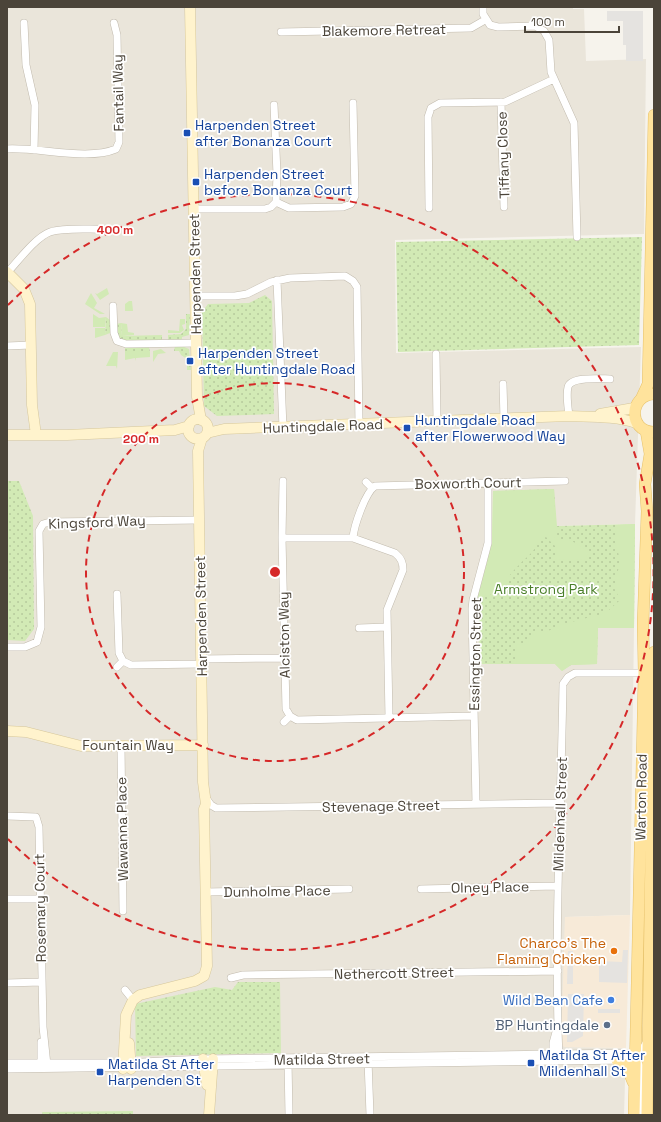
<svg xmlns="http://www.w3.org/2000/svg" width="661" height="1122" viewBox="0 0 661 1122" font-family="'Space Grotesk',sans-serif">
	<style>
		.residential { fill: #eae5da }
		.commercial { fill: #f7ead8 }
		.grass { fill: url(#grass-dots) }
		.garden { fill: #d2eab5 }
		.parking { fill: #e5e3e0 }
		.lines { fill: none; stroke-linecap: round; stroke-linejoin: round }
		.street-casing { stroke: #c2bbae; stroke-width: 8 }
		.secondary-casing { stroke: #d6c79b; stroke-width: 11 }
		.primary-casing { stroke: #e6c16a; stroke-width: 12 }
		.street { stroke: #fff; stroke-width: 7 }
		.secondary { stroke: #fff3cd; stroke-width: 10 }
		.primary { stroke: #ffe39c; stroke-width: 11 }
		.ring { fill: none; stroke: #d62828; stroke-width: 2; stroke-dasharray: 7 5 }
		.transit-dot { fill: #1a4fb4; stroke: #fff; stroke-width: 1.5 }
		.food-dot { fill: #e8710a; stroke: #fff; stroke-width: 1.5 }
		.shop-dot { fill: #3f7fe0; stroke: #fff; stroke-width: 1.5 }
		.service-dot { fill: #5c6f8a; stroke: #fff; stroke-width: 1.5 }
		.labels { text-anchor: middle; dominant-baseline: central; stroke-width: 3.5; stroke-linejoin: round; paint-order: stroke }
		.street-label { font-size: 14px; fill: #4b4439; stroke: #fff }
		.transit-label { font-size: 14px; fill: #164399; stroke: #fff; text-anchor: start }
		.park-label { font-size: 14px; fill: #4a7f2a; stroke: #fff }
		.food-label { font-size: 14px; fill: #c56008; stroke: #fff; text-anchor: end }
		.shop-label { font-size: 14px; fill: #366cbe; stroke: #fff; text-anchor: end }
		.service-label { font-size: 14px; fill: #4e5e75; stroke: #fff; text-anchor: end }
		.centre { fill: #d62828; stroke: #fff; stroke-width: 2 }
		.ring-label { font-size: 12px; text-anchor: middle; font-weight: bold; fill: #d62828; stroke: #fff; stroke-width: 3.5; stroke-linejoin: round; paint-order: stroke }
	</style>
	<defs>
		<pattern id="grass-dots" width="8" height="8" patternUnits="userSpaceOnUse"><rect width="8" height="8" fill="#d2eab5"/><path d="M2 2h.1M6 6h.1" fill="none" stroke="#b6ca9c" stroke-width="1.8" stroke-linecap="round"/></pattern>
	</defs>
	<rect width="100%" height="100%" fill="#f6f3ec"/>
	<path class="residential" d="M7,7h566v2h11l2,52 60,-2 -2,175 -249,6 1,113 245,-6 -6,177 -79,2 -63,-35 -1,52 -14,53 2,68h117l1,-36h36l-4,287 -65,2 -1,130 62,1 -2,67h-617z"/>
	<path class="commercial" d="M630,915l-4,133 -62,-1 -3,-3 4,-127z"/>
	<path class="grass" d="M642,237l-3,108 -241,7 -2,-110z
		M265,295l7,6 2,113 -57,2 -13,-10 -2,-94 6,-8 41,-1z
		M186,314h4l-1,21 -7,2v3h-14v-5l13,-1 5,-5z
		M106,317l4,3v13l-5,2z
		M121,323l1,13 40,-1v5h-37l-6,-2 -3,-14z
		M175,346h7l7,3 2,21h-4v-11l-6,-4 -2,-4h-5z
		M125,347h24l1,5 -25,1z
		M7,481h12l14,35 1,113 -9,12 -18,-1z
		M554,489l3,37 78,-2 -1,104h-36l-1,36 -26,1 -9,6 -7,-7h-75l-2,-68 14,-53 1,-52z
		M238,982h42l1,71 -145,3 -1,-52 80,-17 17,3z
		M133,1111v4h-90l-1,-3z"/>
	<path class="garden" d="M107,288l2,6 -9,6 -5,-7 2,1z
		M91,293l6,10 -3,5 11,6h-5l-15,-10z
		M129,301h3l1,10h-8v-7z
		M93,314l6,4 7,-1 -1,10h-12z
		M180,319h5v5l-3,1 2,5 -4,3h-12v-3l11,1z
		M121,323l6,1 1,8 6,1v2l-12,1z
		M95,328h10v7l-10,3z
		M161,349l5,4 -8,1 -5,8v-11z
		M129,351l21,1v5l-14,1 -1,3v-3l-10,2v-7z
		M113,352h5l-1,17 -1,-3h-10z
		M554,489l2,37 -2,10 3,4c11,-2 25,4 31,14l-4,6 -27,-1 -1,-12 -10,-10c-12,4 -7,8 -14,15 -4,5 -9,8 -13,13 -11,10 -18,26 -33,32l-8,-1 14,-53 1,-52z
		M635,524l-1,104h-36l-1,36 -26,1 -9,6 -7,-7h-38l-1,-19 10,-1 10,-12 12,-1 12,-6 42,-11 7,-4 10,-9v-4l-5,-9 6,-26 -2,-10 -3,-4 1,-20 -1,-3z"/>
	<path class="parking" d="M607,11h36v50h-17v-16h-3v-24h-16z
		M623,950h5l-1,33 -28,-1v-21l23,1z
		M568,951h5v33h-6z
		M568,994h16l-1,42 -11,6h-5z
		M598,1009h22v4h-22z"/>
	<g class="lines">
		<defs>
			<path id="street" d="M483,7v7l7,11 8,2 37,-1 9,5 5,9 2,32 23,51 3,114
				M24,23l2,42 9,40 -1,45
				M281,32l190,-4 14,-8
				M501,102l3,105
				M274,105l3,69 -1,28
				M7,149c31,-2 81,12 109,0l3,-7 -2,-107 -3,-12
				M429,208l-1,-91 3,-9 9,-5 65,-1 49,-23
				M194,209h71l6,-2 5,-5 13,6 54,-1 8,-3 4,-8 -2,-93
				M7,273c11,-12 29,-36 43,-41 16,-5 42,-2 59,-3
				M277,280l6,148
				M195,296h40l12,-2 24,-12 19,-4 55,-2 8,5 4,6 2,138
				M113,306l1,27 3,8 9,3 70,-1
				M7,346l24,-1
				M436,354l1,67
				M503,384l1,35
				M569,416c-1,-9 -3,-21 -1,-29 3,-11 33,-8 42,-8
				M283,481l-1,57 4,171 4,7 7,4 177,-4
				M366,482l6,6
				M282,538h71l42,15c6,5 8,9 8,17l-16,40 2,108
				M353,538c1,-12 12,-45 22,-52l190,-5
				M117,594l2,59 4,8 8,4 71,-1
				M359,628l28,-1
				M7,647h18l12,-5 4,-15 -2,-96 4,-7 7,-2 149,-2
				M202,659l83,-1
				M117,667l6,-6
				M284,722l6,-6
				M121,746l2,165
				M206,798l5,7 5,3 345,-5
				M476,804l-4,-195 1,-9 15,-57v-60
				M7,816l29,1 3,10 4,200 4,38
				M421,889l137,-3
				M206,892l143,-3
				M7,899h34
				M231,978l12,-3 315,-4
				M7,983l34,-1
				M125,990l8,10
				M559,1058c-5,-124 2,-249 4,-374l5,-7 7,-4h69
				M553,1059v-16l3,-11
				M368,1060l2,55
				M288,1061l1,54
				M7,1063h116l80,-4 427,-6c21,16 6,41 12,62
				M41,1065v-23
				M7,1069l621,-9 12,-6 6,-11"/>
			<path id="secondary" d="M190,7l7,390 4,23
				M7,272l17,17 6,15 2,101 4,30
				M600,414l34,-6
				M188 429a10 10 0 1 1 20 0a10 10 0 1 1-20 0Z
				M207,433l17,-4 345,-13c22,1 47,0 67,7
				M7,435h60l108,-5 14,-4
				M7,731l19,1 55,14 122,-1
				M129,1043l2,26
				M203,1059l4,26
				M123,1069l3,-54 7,-15 7,-5 55,-14 9,-5 3,-10 -3,-157 2,-5 -3,-22 -5,-331 4,-13
				M209,1115l4,-56"/>
			<path id="primary" d="M642,397l6,-13 6,-269
				M653,432c-25,-1 -24,-37 1,-38
				M617,1060l10,7 6,15
				M634,1115l10,-442 -1,-49 4,-113 -2,-27 5,-30 -4,-23
				M647,1115l7,-463"/>
		</defs>
		<use href="#street" class="street-casing"/>
		<use href="#secondary" class="secondary-casing"/>
		<use href="#primary" class="primary-casing"/>
		<use href="#street" class="street"/>
		<use href="#secondary" class="secondary"/>
		<use href="#primary" class="primary"/>
	</g>
	<g class="ring">
		<circle cx="275" cy="572" r="189"/>
		<path d="M8 305A378 378 0 1 1 8 839"/>
	</g>
	<g class="transit-dot">
		<rect x="183" y="129" width="8" height="8" rx="2"/>
		<rect x="192" y="178" width="8" height="8" rx="2"/>
		<rect x="186" y="357" width="8" height="8" rx="2"/>
		<rect x="403" y="424" width="8" height="8" rx="2"/>
		<rect x="527" y="1059" width="8" height="8" rx="2"/>
		<rect x="96" y="1068" width="8" height="8" rx="2"/>
	</g>
	<circle class="food-dot" cx="614" cy="951" r="4"/>
	<circle class="shop-dot" cx="611" cy="1000" r="4"/>
	<circle class="service-dot" cx="607" cy="1025" r="4"/>
	<g class="labels">
		<g class="street-label">
			<text transform="translate(384 30) rotate(-1)">Blakemore Retreat</text>
			<text transform="translate(118 93) rotate(-91)">Fantail Way</text>
			<text transform="translate(503 155) rotate(-92)">Tiffany Close</text>
			<text transform="translate(195 274) rotate(-91)">Harpenden Street</text>
			<text transform="translate(323 426) rotate(-2)">Huntingdale Road</text>
			<text transform="translate(468 483) rotate(-1)">Boxworth Court</text>
			<text transform="translate(97 522) rotate(-2)">Kingsford Way</text>
			<text transform="translate(201 616) rotate(-91)">Harpenden Street</text>
			<text transform="translate(284 635) rotate(-91)">Alciston Way</text>
			<text transform="translate(475 654) rotate(-89)">Essington Street</text>
			<text x="128" y="745">Fountain Way</text>
			<text transform="translate(641 797) rotate(-89)">Warton Road</text>
			<text transform="translate(381 806) rotate(-1)">Stevenage Street</text>
			<text transform="translate(560 814) rotate(-88)">Mildenhall Street</text>
			<text transform="translate(122 829) rotate(-91)">Wawanna Place</text>
			<text transform="translate(490 887) rotate(-1)">Olney Place</text>
			<text transform="translate(277 891) rotate(-1)">Dunholme Place</text>
			<text transform="translate(40 908) rotate(-91)">Rosemary Court</text>
			<text transform="translate(394 973) rotate(-1)">Nethercott Street</text>
			<text transform="translate(322 1059) rotate(-1)">Matilda Street</text>
		</g>
		<g class="transit-label">
			<text x="195" y="125">Harpenden Street<tspan x="195" dy="16">after Bonanza Court</tspan></text>
			<text x="204" y="174">Harpenden Street<tspan x="204" dy="16">before Bonanza Court</tspan></text>
			<text x="198" y="353">Harpenden Street<tspan x="198" dy="16">after Huntingdale Road</tspan></text>
			<text x="415" y="420">Huntingdale Road<tspan x="415" dy="16">after Flowerwood Way</tspan></text>
			<text x="539" y="1055">Matilda St After<tspan x="539" dy="16">Mildenhall St</tspan></text>
			<text x="108" y="1064">Matilda St After<tspan x="108" dy="16">Harpenden St</tspan></text>
		</g>
		<g class="park-label">
			<text x="546" y="589">Armstrong Park</text>
		</g>
		<g class="food-label">
			<text x="606" y="943">Charco's The<tspan x="606" dy="16">Flaming Chicken</tspan></text>
		</g>
		<g class="shop-label">
			<text x="603" y="1000">Wild Bean Cafe</text>
		</g>
		<g class="service-label">
			<text x="599" y="1025">BP Huntingdale</text>
		</g>
	</g>
	<circle cx="275" cy="572" r="6" class="centre"/>
	<g class="ring-label">
		<text x="115" y="234">400 m</text>
		<text x="141" y="443">200 m</text>
	</g>
	<rect width="661" height="1122" fill="none" stroke="#4b4439" stroke-width="16"/>
	<path d="M525 26v6h94v-6" fill="none" stroke="#4b4439" stroke-width="2"/>
	<text x="531" y="26" font-size="12" fill="#4b4439" stroke="#ffffff" stroke-width="3" paint-order="stroke">100 m</text>
</svg>
